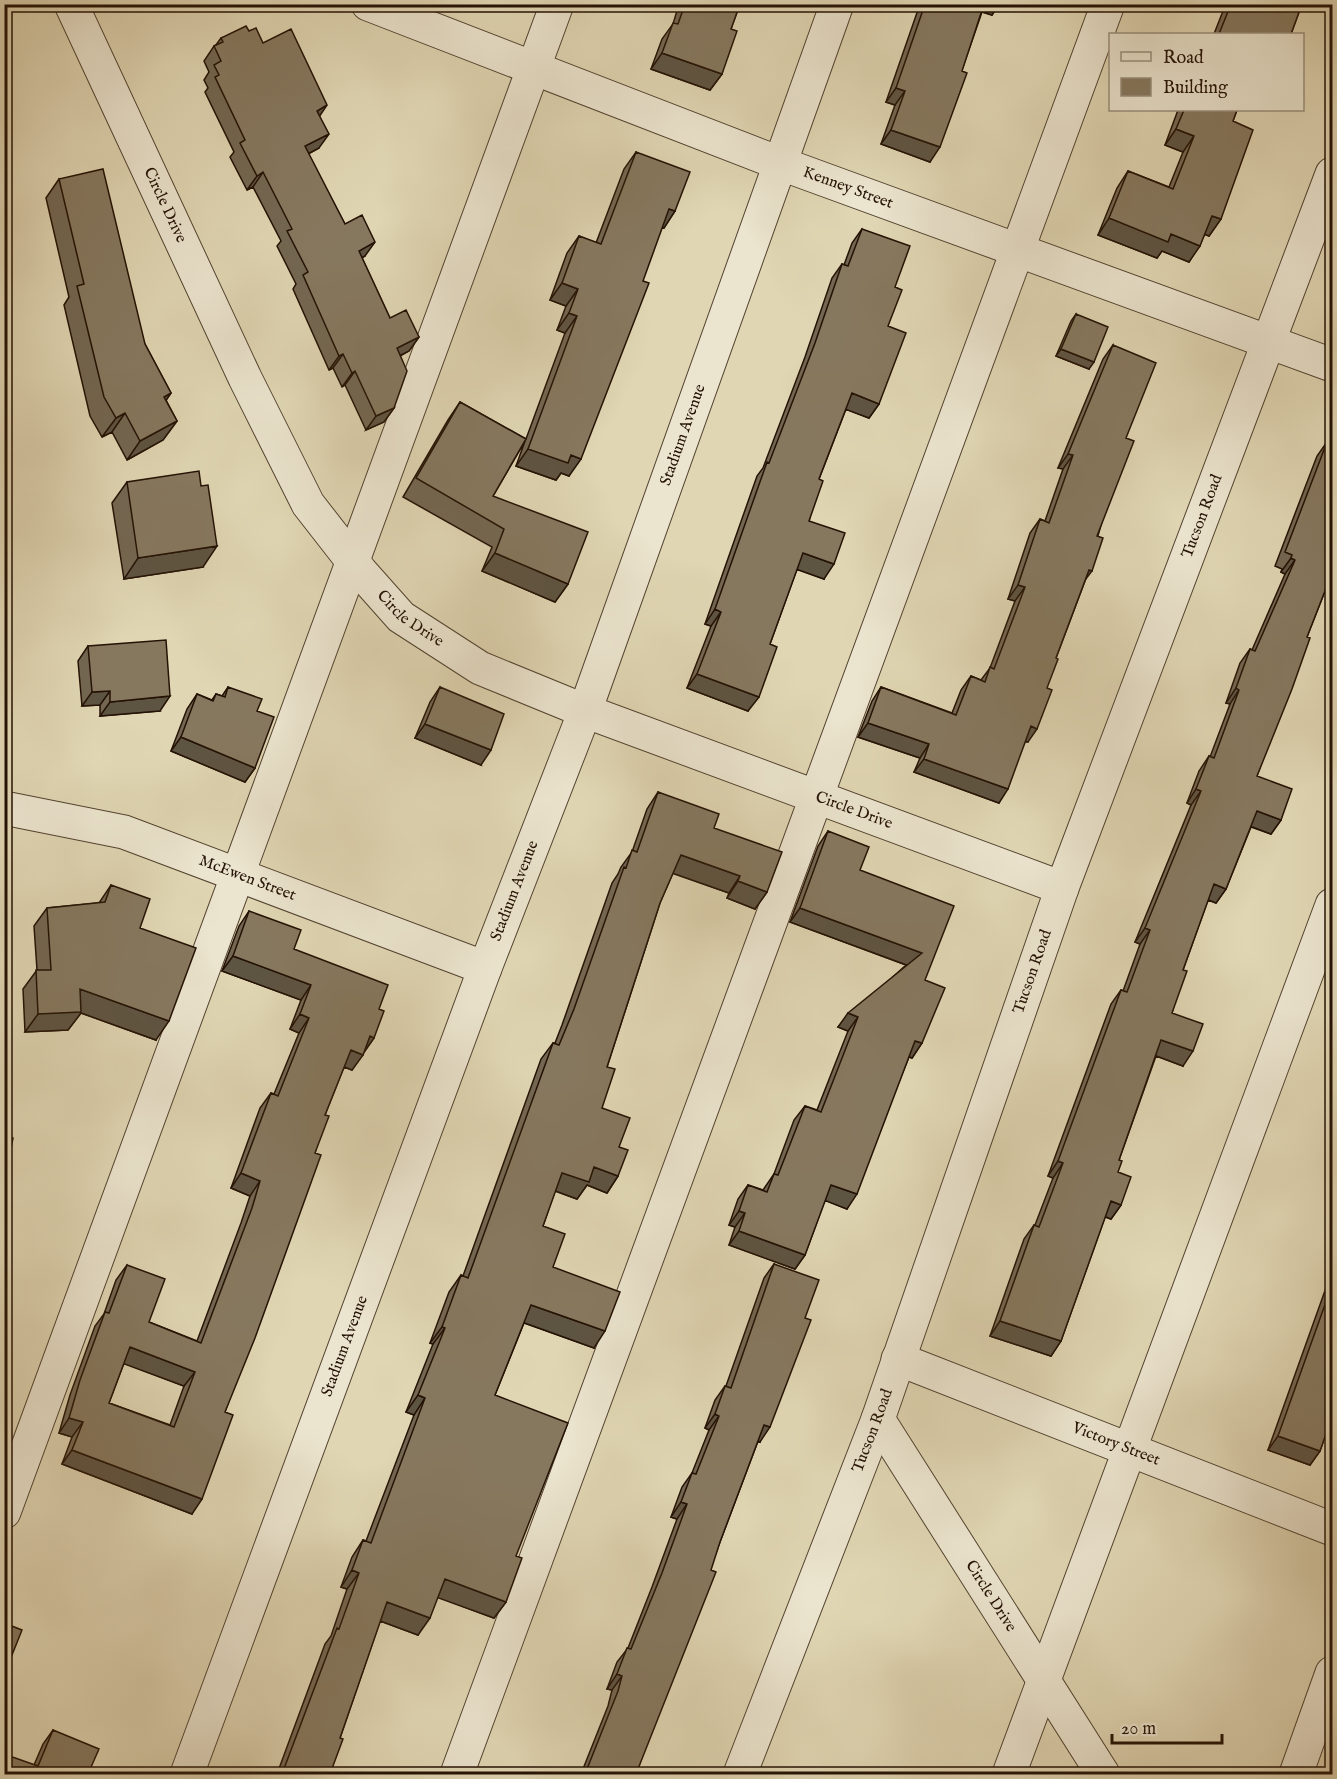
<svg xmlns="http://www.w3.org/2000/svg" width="1337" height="1779" viewBox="0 0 1337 1779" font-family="'IM FELL English',serif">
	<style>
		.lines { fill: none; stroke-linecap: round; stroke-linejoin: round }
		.minor-casing { stroke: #534330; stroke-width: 35 }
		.minor { stroke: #ebe4ce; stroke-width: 33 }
		.wall { fill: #736752; stroke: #241205; stroke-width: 1.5; fill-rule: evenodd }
		.shaded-wall { fill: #5e5442; stroke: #241205; stroke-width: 1.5 }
		.building { fill: #86785f; stroke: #241205; stroke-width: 1.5; fill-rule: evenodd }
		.labels { text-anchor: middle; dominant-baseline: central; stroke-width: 6; stroke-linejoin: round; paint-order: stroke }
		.street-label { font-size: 16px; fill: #241205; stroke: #ebe4ce }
	</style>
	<rect width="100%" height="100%" fill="#e0d6b3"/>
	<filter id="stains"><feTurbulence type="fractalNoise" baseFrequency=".00333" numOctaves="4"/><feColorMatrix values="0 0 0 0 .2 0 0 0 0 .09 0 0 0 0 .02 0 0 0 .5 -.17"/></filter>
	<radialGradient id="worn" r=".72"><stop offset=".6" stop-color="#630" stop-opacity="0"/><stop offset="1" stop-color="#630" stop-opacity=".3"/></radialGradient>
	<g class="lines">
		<defs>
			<g id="minor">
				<path id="s1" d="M71,4l174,374 63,126 53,68 40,45 79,51 105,43 477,177"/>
				<path id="s2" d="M368,4l411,159 553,202"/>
				<path id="s3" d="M4,808l120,24 361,136"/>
				<path id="s4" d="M898,1359l434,170"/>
				<path id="s5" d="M878,1419l225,355"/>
				<path d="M4,1512l553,-1508"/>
				<path id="s6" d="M187,1774l298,-806 100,-257 252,-707"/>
				<path d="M457,1774l651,-1770"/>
				<path id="s7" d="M740,1774l138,-355 184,-531 270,-714"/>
				<path d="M1009,1774l323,-869"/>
				<path d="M1296,1774l36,-101"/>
			</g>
		</defs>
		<use href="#minor" class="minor-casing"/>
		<use href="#minor" class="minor"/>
	</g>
	<path class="wall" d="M679,4h61l-9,25 -9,45 -12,16 -59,-21 11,-30 11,-15z
		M920,4h79l-7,11 -10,-3 -52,150 -49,-18 14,-39 -9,-3z
		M1204,4h98l-11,30h-77l9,-23z
		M249,31l14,12 56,73v32l-11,6 37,70 20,32 -3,2 28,60 29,19 -10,14 -9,5 -6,52 -10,14 -18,8 -21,-45 -3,2 -9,-19 -4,2 -36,-81 3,-5 -19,-38 4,-5 -28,-54 -6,3 -17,-33 4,-5 -29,-60 3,-4 -4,-8 5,-8 -5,-11 10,-15 2,-1 5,-7z
		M1178,110h59l-4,11 -12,98 -12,17 -4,-2 -16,28 -27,-11 -5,7 -59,-23 19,-47 11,-17 41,16 14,-35 -18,-7z
		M636,152l39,59 -11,17 -2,-1 -93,249 -8,-3 -5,7 -40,-14 9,-25 -32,55 75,88 -13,18 -73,-31 10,-24 -89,-50 45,-77 12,-18 66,37 39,-106 -8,-3 9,-24 -16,-6 17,-47 12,-17 17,7 28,-74z
		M59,179l86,165 26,49 -5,7 11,21 -14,19 -36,20 -15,-28 -10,5 -12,-21 -26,-111 5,-8 -23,-99z
		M862,229l33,58 -7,39 -9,78 -10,14 -23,-9 -27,70 -10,42 15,58 -27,-10 -27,75 -22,67 -61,-23 24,-62 -6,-2 52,-148 6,-8 42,-111 27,-79 10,-14 2,1 8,-22z
		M1076,314l13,55 -33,-13 15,-35z
		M1113,345l13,93 -41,143 -29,77 -28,84h-3l-26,61 -85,-31 6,-14 -62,-21 14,-36 9,-14 71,26 9,-23 10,-14 10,4 9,-12 25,-67 -7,-2 22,-66 10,-14 5,2 18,-52 -5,-1 45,-109z
		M1332,435v138l-25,64 -50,139 24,44 -10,14 -20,-7 -25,62 -10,14 -8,-3 -25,70 -11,43 11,53 -27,-10 -37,104 -1,12 3,33 -10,14 -6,-2 -44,124 -10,15 -61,-20 34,-97 10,-14h1l18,-47 -5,-2 63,-172 10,-14 2,1 17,-47 -5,-2 56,-137 -4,-2 12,-32 10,-15 1,1 20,-53 -4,-1 14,-40 10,-14 2,1 33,-76 -4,-2 1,-3 -7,-3 42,-110 10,-14 3,1z
		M127,482l76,85 -79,12 -12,-76z
		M88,646l72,65 -60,5v-11l-18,1 -4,-45z
		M228,687l29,24 -2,57 -10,14 -74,-31 16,-42 10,-15 15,6 4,-6 6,2z
		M440,687l41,78 -66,-27 15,-36z
		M658,792l56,36 53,64 -12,17 -28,-11 2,-5 -56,-20 -13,30 -53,164 -5,41 17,39 -1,29 -11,17 -20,-8 -10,14 -22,-8 -12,35 10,41 41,81 -70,-25 -29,72 21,161 -10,46 -12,16 -56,-21 -20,38 -38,-14 -40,117 -10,36h-53l48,-130 6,-8 16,-47 -6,-2 11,-30 11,-17 3,1 48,-126 -8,-3 27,-68 -3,-1 19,-51 12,-17 2,1 78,-217 12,-16h2l7,-18 50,-142 6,-9 3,-7 11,-15 15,-43z
		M828,831l32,39 65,110 -3,63 -10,15 -3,-1 -62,152 -22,-9 -20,55 -10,14 -66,-24 6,-18 -6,-2 9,-26 10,-14 15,5 11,-16 20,-54 11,-14 12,4 31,-79 -10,-4 68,-62 -116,-43 28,-76z
		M111,885l29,43 16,112 -75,-27 -13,17 -43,2 -2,-43 14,-19 -3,-44 13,-18 52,-5z
		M249,911l45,38 85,60 -5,29 -22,32 -8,-3 -19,48 -10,38 -90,259 -33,102 -130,-50 10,-27 -13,-4 11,-38 25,-69 9,-12 12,-34 11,-15 22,57 48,19 44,-118 9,-27 -19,-8 29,-80 11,-15 3,1 25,-61 -9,-4 11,-29 -79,-29 17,-45zM124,1363l60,23 -14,39 -61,-22z
		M1332,1242v19l-6,-2z
		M774,1264l-14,178 -2,-1 -38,101 -84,232h-55l27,-68 4,-16 -5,-1 10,-27 11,-14 24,-61 25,-68 -6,-2 11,-30 10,-14 17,-43 -4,-2 10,-28 10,-14h1l38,-108z
		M1332,1271v146l-12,34 -10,14 -42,-15z
		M53,1730l35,44h-84l30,-9 9,-21z"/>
	<path class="shaded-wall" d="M981,4h18l-7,11 -15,-5z
		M1204,4h24l-5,7z
		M662,53l60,21 -12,16 -59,-21z
		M896,88l9,3 -10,14 -9,-3z
		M327,105l-10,15v-9z
		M1176,129l18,7 -11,16 -18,-7z
		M891,130l49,17 -10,15 -49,-18z
		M329,134l-10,14 -24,13 10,-15z
		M263,172l-10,15 -6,3 10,-14z
		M669,209l6,2 -11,17 -7,-2z
		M1212,216l9,3 -12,17 -8,-3z
		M1109,218l62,16 29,12 -11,16 -27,-11 -5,7 -59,-23z
		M375,242l-10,14 -16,9 10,-14z
		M562,283l16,6 -12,17 -16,-6z
		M569,313l8,3 -12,17 -8,-3z
		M419,337l-10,14 -22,11 10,-14z
		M1061,349l33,13 -5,7 -33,-13z
		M343,354l-10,14 -4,2 10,-14z
		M355,371l-10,14 -3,2 10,-14z
		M171,393l-13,19 6,-15z
		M852,393l27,11 -10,14 -27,-10z
		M394,408l-10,14 -18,8 10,-14z
		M125,413l-13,19 -10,5 14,-19z
		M177,421l-14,19 -36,20 13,-19z
		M528,449l43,6 10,4 -12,17 -8,-3 -5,7 -40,-14z
		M1068,454l5,1 -10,14 -5,-1z
		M217,546l-14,21 -79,12 14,-21z
		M495,553l73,31 -13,18 -73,-31z
		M803,553l31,11 -10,15 -31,-11z
		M1291,558l4,2 -10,14 -4,-2z
		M1089,570l3,1 -10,13z
		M1018,585l7,2 -10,14 -7,-2z
		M715,609l6,3 -10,14 -6,-2z
		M697,674l62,23 -11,14 -61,-23z
		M1236,688l3,2 -9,14 -4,-1z
		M110,691l-10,14 -18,1 10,-14z
		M170,696l-10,15 -60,5 10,-14z
		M868,723l61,21 -9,14 -62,-21z
		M425,724l66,26 -10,15 -66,-27z
		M1031,726l6,3 -9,13 -7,-2z
		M181,737l74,31 -10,14 -74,-31z
		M924,759l84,30 -9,14 -85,-31z
		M1196,789l5,2 -10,14 -4,-2z
		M1257,811l24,9 -10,14 -24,-9z
		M681,855l59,21 -11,17 -60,-21z
		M738,881l29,11 -12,17 -28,-11z
		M1214,884l12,5 -10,14 -12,-5z
		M800,908l122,45 -10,14 -122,-45z
		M1145,928l5,2 -10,14 -5,-2z
		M233,956l78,29 -10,15 -79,-29z
		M80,989l89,32 -13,19 -75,-27 -13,17 -43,2 13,-18z
		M848,1013l10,4 -10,14 -10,-4z
		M300,1014l9,4 -10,15 -9,-4z
		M370,1036l4,2 -11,15z
		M1161,1040l32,11 -10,15 -32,-12z
		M915,1041l7,2 -10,15 -7,-3z
		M351,1050l12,5 -11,15 -12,-5z
		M1058,1161l5,2 -10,15 -5,-2z
		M594,1167l24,9 -11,17 -20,-8 -10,14 -27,-10 12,-16z
		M241,1173l19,8 -10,15 -19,-8z
		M831,1185l26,9 -10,15 -26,-10z
		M1111,1201l10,4 -10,14 -10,-4z
		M739,1211l6,2 -10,14 -6,-2z
		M739,1231l66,24 -10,14 -66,-24z
		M1332,1250v11l-6,-2z
		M531,1305l74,26 -11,17 -75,-27z
		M1000,1321l61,20 -10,15 -61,-20z
		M442,1327l3,1 -12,16 -3,-1z
		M130,1347l65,25 -11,14 -65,-24z
		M418,1395l7,3 -11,17 -8,-3z
		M715,1414l4,2 -10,14 -4,-2z
		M69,1418l14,4 -11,15 -13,-4z
		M764,1425l6,2 -10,15 -6,-3z
		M1278,1436l42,15 -10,14 -42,-15z
		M72,1450l130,49 -10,15 -130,-50z
		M681,1502l6,2 -10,15 -6,-2z
		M352,1570l7,3 -12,16 -6,-2z
		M445,1579l61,23 -12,16 -61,-22z
		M387,1602l43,16 -12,17 -43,-16z
		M617,1674l5,2 -10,14 -5,-1z"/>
	<path class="building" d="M685,4h55l-9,25 6,2 -15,43 -60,-21 11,-30 5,1z
		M925,4h59l-22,67 5,2 -27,74 -49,-17 14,-39 -9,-3z
		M1231,4h71l-11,30h-72z
		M246,26l3,5 7,-3 7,15 28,-14 36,76 -10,6 12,23 -24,12 40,78 17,-9 13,27 -16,9 31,67 16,-8 13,27 -22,11 10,23 -13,37 -18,8 -21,-45 -3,2 -9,-19 -4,2 -36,-81 5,-3 -21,-41 5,-2 -29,-57 -6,4 -17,-33 5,-3 -30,-63 4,-2 -5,-10 7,-4 -7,-15 9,-4 -2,-4z
		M1184,110h53l-4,11 20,9 -32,89 -9,-3 -12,30 -29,-12 -3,8 -59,-24 19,-47 45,18 21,-53 -18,-7z
		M636,152l54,20 -15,39 -6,-2 -26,72 6,2 -68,176 -10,-4 -3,8 -40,-14 49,-133 -8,-3 9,-24 -16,-6 17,-47 22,8z
		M103,169l42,175 26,49 -7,4 13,24 -37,20 -15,-28 -9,5 -12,-21 -27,-111 7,-2 -25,-105z
		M862,229l48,17 -15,41 7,3 -14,36 18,7 -27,71 -27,-11 -33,86 4,2 -14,40 36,12 -11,31 -31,-11 -33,91 7,3 -18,50 -62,-23 24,-62 -6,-3 52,-147 2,1 46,-120 27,-79 6,2z
		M1076,314l32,13 -14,35 -33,-13z
		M1113,345l43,18 -30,75 8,3 -37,95 6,2 -11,33 -3,-1 -33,88 2,1 -11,29 5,2 -15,39 -6,-3 -23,63 -84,-30 5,-15 -61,-21 13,-36 75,28 15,-39 14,6 5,-15 4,2 31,-82 -7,-2 22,-66 9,4 24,-68 -5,-1z
		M460,402l66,37 -33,57 95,36 -20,52 -73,-31 9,-24 -88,-51z
		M1327,442l5,2v129l-25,64 3,1 -18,51 -35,87 35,13 -11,31 -24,-9 -31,78 -12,-5 -31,86 4,1 -15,42 31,11 -10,27 -32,-11 -42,120 3,1 -4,11 13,5 -10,28 -10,-4 -50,140 -61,-20 34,-96 5,2 24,-64 -5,-2 63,-171 6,2 23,-62 -5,-2 56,-137 -5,-2 13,-33 5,2 25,-68 -3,-2 14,-39 5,2 40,-91 -4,-2 1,-3 -7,-3z
		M199,471l2,15 7,-1 9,61 -79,12 -11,-76z
		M166,640l4,56 -60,6v-11l-18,1 -4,-46z
		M228,687l34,12 -5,12 17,6 -19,51 -74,-31 16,-43 16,7 3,-7 9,3z
		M440,687l64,27 -13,36 -66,-26z
		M658,792l61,22 -5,14 68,24 -15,40 -29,-11 2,-5 -59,-21 -21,48 -53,164 8,2 -13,39 28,10 -11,29 9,3 -10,26 -24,-9 -5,15 -27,-9 -19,53 22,8 -12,33 67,25 -15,39 -74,-26 -36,90 73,28 -52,133 6,2 -16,44 -61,-23 -15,39 -43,-16 -47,136 3,1 -13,35h-48l55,-146 2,1 20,-56 -7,-3 11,-30 8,3 54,-145 -7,-3 27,-67 -3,-1 19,-52 7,3 85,-235 6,2 15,-36 50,-142 2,1 6,-18 5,2z
		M828,831l41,16 -9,23 94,36 -29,74 20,8 -23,55 -7,-2 -58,153 -26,-9 -26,70 -66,-24 6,-18 -6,-2 9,-26 19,7 7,-18 4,1 27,-69 16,6 37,-95 -10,-4 74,-60 -122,-45z
		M111,885l39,14 -10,29 56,20 -27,73 -89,-32 1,23 -43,2 -2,-44h15l-4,-62 58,-6z
		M249,911l52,19 -7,19 94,36 -9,24 5,2 -10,27 -4,-2 -7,19 -12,-5 -26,65 4,1 -14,37 6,2 -66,183 -30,74 8,3 -31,84 -130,-49 11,-28 -14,-4 11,-38 25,-68 4,1 18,-48 38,14 -16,43 52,21 51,-135 8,-27 -19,-8 30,-80 7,3 31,-78 -9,-4 11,-29 -78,-29zM130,1347l65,25 -21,55 -65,-24z
		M4,1136l9,2 -8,42h-1z
		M774,1264l45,16 -14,38 6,2 -41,107 -6,-2 -44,117 -9,28 5,2 -80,202h-51l33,-83 4,-15 -5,-2 10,-26 4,1 31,-76 25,-69 -6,-2 11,-29 4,1 23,-58 -4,-2 10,-28 6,2z
		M1332,1285v132l-12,34 -42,-15z
		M4,1623l18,7 -18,45z
		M53,1730l46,19 -11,25h-84v-20l34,12z"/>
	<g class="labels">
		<g class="street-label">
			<text stroke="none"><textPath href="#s2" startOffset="514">Kenney Street</textPath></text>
			<text stroke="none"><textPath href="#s1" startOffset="222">Circle Drive</textPath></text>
			<text stroke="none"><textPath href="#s6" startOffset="1428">Stadium Avenue</textPath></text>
			<text stroke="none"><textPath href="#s7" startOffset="1340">Tucson Road</textPath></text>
			<text stroke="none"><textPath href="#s1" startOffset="708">Circle Drive</textPath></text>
			<text stroke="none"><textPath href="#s1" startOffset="1194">Circle Drive</textPath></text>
			<text stroke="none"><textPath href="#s3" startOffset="254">McEwen Street</textPath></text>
			<text stroke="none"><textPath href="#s6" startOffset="942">Stadium Avenue</textPath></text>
			<text stroke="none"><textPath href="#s7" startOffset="854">Tucson Road</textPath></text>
			<text stroke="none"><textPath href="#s6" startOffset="456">Stadium Avenue</textPath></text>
			<text stroke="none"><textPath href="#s7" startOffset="368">Tucson Road</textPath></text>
			<text stroke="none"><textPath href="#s4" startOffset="234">Victory Street</textPath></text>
			<text stroke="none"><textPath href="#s5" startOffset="210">Circle Drive</textPath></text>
		</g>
	</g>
	<rect width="1337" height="1779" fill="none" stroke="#e0d6b3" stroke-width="24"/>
	<rect x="6" y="6" width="1325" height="1767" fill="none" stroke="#241205" stroke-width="3"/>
	<rect x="12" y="12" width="1313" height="1755" fill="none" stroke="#241205" stroke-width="1.5"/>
	<rect x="1109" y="33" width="195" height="78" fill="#ebe4ce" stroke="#9b907e" stroke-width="1.5"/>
	<rect x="1121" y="52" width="30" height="9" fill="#ebe4ce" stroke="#9b907e" stroke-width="1.5"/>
	<text x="1163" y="63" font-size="18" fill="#241205">Road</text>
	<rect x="1121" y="78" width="30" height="18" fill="#86785f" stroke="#9b907e" stroke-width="1.5"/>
	<text x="1163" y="93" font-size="18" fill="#241205">Building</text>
	<path d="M1112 1734v9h110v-9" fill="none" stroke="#241205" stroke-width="3"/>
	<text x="1121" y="1734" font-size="18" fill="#241205" stroke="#ebe4ce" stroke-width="4.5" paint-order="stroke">20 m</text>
	<rect width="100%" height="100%" filter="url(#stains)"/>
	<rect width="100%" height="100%" fill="url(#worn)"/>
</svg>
